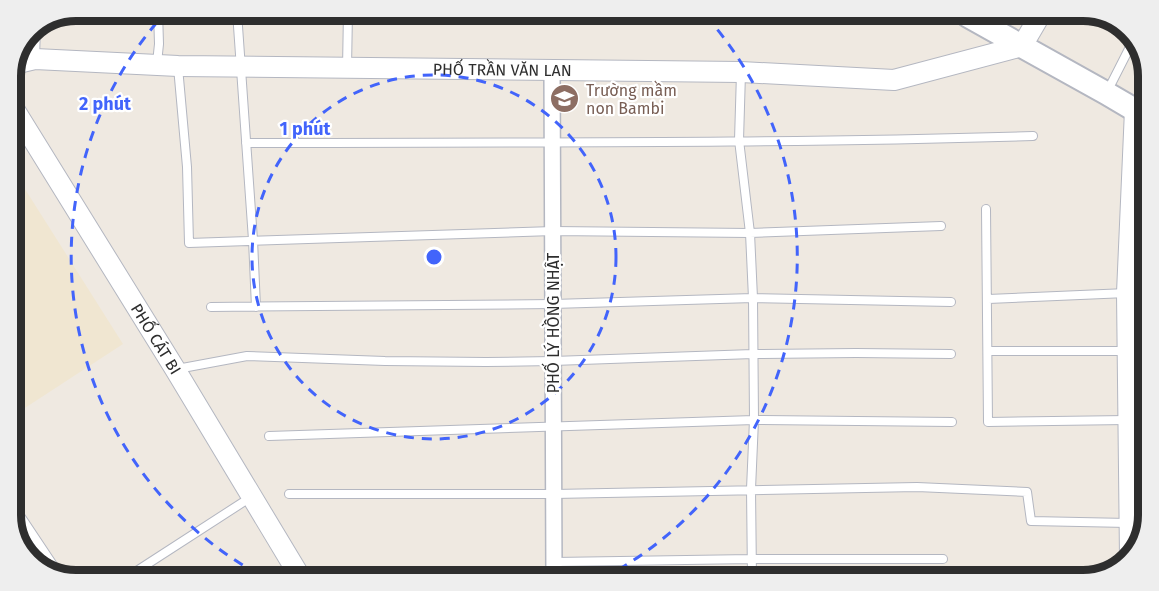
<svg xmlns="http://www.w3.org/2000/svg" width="1159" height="591" viewBox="0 0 1159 591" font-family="'Fira Sans',sans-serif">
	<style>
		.education { fill: #f0e6d1 }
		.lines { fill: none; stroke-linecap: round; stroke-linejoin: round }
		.service-casing { stroke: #b4b7c1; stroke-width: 10 }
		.minor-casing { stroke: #b4b7c1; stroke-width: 18 }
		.tertiary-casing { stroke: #b4b7c1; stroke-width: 22 }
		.secondary-casing { stroke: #b4b7c1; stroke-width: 26 }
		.service { stroke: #fff; stroke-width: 8 }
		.minor { stroke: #fff; stroke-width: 15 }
		.tertiary { stroke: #fff; stroke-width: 20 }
		.secondary { stroke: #fff; stroke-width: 22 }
		.ring { fill: none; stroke: #4264fb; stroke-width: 3; stroke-dasharray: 10 8 }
		.labels { text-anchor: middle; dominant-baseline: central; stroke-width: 4.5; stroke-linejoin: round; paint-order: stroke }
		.street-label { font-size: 16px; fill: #2e2e2e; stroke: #fff }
		.education-label { font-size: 16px; fill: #785e54; stroke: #fff; text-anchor: start }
		.rim { fill: none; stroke: #2e2e2e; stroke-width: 8 }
		.centre { fill: #4264fb; stroke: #fff; stroke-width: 3 }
		.ring-label { font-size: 18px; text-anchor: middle; font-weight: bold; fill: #4264fb; stroke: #fff; stroke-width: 4.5; stroke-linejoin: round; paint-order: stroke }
	</style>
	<rect width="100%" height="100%" fill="#efe9e1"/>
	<path class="education" d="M11,167l112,177 -112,73z
		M303,572l247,2v3l-245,-2z"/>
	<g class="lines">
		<defs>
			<path id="service" d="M237,12l16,228 3,67
				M35,59l1,-32
				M157,63l2,-19 -1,-33
				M178,67l9,100 2,76 364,-12 197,2 191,-7
				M347,68l1,-56
				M741,73l-2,67 11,93 3,65 1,122 -3,69 1,89
				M1107,92l28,-55
				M246,143c262,-1 525,1 787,-7
				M986,209l2,213 139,-2
				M988,299l139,-6
				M211,307l342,-3 200,-6 198,4
				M988,351h139
				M177,369l70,-13 138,5 101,1 67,-1 200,-7 103,-1 95,1
				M269,436l485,-16 198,2
				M289,494h265l363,-7 110,5 4,29 97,2
				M11,502l48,72
				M554,562l198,-3h191
				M132,574l119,-77"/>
			<path id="minor" d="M552,69l2,508"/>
			<g id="tertiary">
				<path id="s1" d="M14,64l21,-5 143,7 563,6 153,8 128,-34 17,-29"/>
				<path id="s2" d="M11,104l164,265 124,206"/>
				<path d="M1130,557l-3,-264 8,-183"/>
			</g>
			<path id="secondary" d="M968,16l138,77 29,17 13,10"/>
		</defs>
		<use href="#service" class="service-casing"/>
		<use href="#minor" class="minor-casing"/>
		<use href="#tertiary" class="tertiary-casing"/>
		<use href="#secondary" class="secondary-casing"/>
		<use href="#service" class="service"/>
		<use href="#minor" class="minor"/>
		<use href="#tertiary" class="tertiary"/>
		<use href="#secondary" class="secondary"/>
	</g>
	<g class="ring">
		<circle cx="434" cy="257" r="182"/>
		<path d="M258 574A363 363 0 0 1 166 12M706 16A363 363 0 0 1 607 576"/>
	</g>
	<defs>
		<symbol id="school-disc" viewBox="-11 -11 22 22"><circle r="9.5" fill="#8d6e63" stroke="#fff"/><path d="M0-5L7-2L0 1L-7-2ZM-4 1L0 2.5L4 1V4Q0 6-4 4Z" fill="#fff"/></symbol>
	</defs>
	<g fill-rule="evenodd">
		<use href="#school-disc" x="548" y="82" width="33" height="33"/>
	</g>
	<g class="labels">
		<g class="street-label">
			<text stroke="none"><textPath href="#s1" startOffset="489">PHỐ TRẦN VĂN LAN</textPath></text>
			<text transform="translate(553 323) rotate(-90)">PHỐ LÝ HỒNG NHẬT</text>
			<text stroke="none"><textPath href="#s2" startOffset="276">PHỐ CÁT BI</textPath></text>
		</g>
		<g class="education-label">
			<text x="586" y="90">Trường mầm<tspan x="586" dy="18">non Bambi</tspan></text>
		</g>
	</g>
	<path d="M0 0H1159V591H0ZM76 21H1083A55 55 0 0 1 1138 76V515A55 55 0 0 1 1083 570H76A55 55 0 0 1 21 515V76A55 55 0 0 1 76 21Z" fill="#eee" fill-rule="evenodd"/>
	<path class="rim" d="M76 21H1083A55 55 0 0 1 1138 76V515A55 55 0 0 1 1083 570H76A55 55 0 0 1 21 515V76A55 55 0 0 1 76 21Z"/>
	<circle cx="434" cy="257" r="9" class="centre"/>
	<g class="ring-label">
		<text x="105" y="110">2 phút</text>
		<text x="305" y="135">1 phút</text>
	</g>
</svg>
